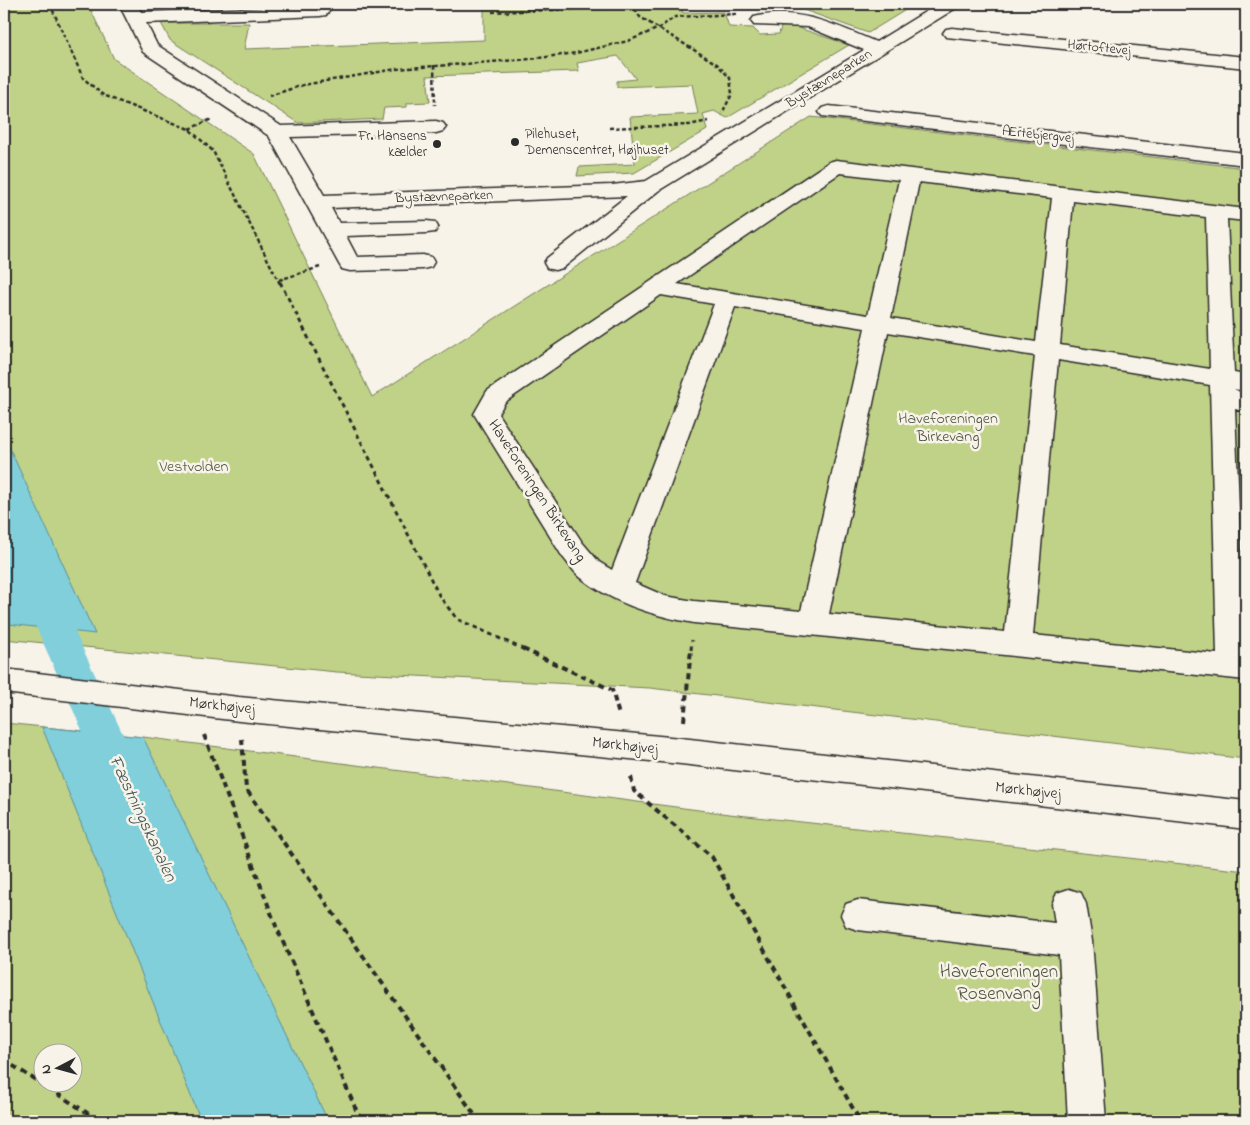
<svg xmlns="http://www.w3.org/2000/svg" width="1250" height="1125" viewBox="0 0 1250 1125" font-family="'Indie Flower',sans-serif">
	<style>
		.green { fill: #c0d287; stroke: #767e59; fill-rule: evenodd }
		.water { fill: #80cfdb; stroke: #5e8d95 }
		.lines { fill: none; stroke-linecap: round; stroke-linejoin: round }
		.canal { fill: #80cfdb; fill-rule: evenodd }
		.minor-casing { stroke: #2b2b2b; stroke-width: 3 }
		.path-far2 { stroke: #2b2b2b; stroke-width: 2.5; stroke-dasharray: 4 2.5; stroke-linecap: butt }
		.path-far1 { stroke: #2b2b2b; stroke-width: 3; stroke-dasharray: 4.5 4; stroke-linecap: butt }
		.path { stroke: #2b2b2b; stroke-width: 4; stroke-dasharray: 6 4.5; stroke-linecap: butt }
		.minor { fill: #f7f3e8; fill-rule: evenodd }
		.poi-dot { fill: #2b2b2b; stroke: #f7f3e8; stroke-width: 2 }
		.labels { text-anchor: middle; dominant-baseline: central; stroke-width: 5; stroke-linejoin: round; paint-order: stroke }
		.far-street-label { font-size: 14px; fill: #2b2b2b; stroke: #f7f3e8 }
		.far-poi-label { font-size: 14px; fill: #2b2b2b; stroke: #f7f3e8; text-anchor: start }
		.park-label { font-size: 16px; fill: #505542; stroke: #f7f3e8 }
		.street-label { font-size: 16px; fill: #2b2b2b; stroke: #f7f3e8 }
		.water-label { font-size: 18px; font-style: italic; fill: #405457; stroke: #f7f3e8 }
		.near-park-label { font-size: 19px; fill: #505542; stroke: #f7f3e8 }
	</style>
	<rect width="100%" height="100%" fill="#f7f3e8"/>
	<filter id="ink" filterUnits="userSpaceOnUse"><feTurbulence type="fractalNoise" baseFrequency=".02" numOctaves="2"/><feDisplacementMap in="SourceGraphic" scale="10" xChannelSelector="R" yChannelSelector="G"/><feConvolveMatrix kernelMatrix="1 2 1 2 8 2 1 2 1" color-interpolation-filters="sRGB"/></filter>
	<g filter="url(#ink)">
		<path class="green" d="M4,4h84l26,55 140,95 118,243 439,-280 435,51v591l-596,-71 -313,-16 -333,-33z
			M151,4h129l-126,4z
			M484,4h196l3,9 41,-1 5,15 24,1 7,7 19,-1 2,-7 9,-2 59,20 -122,73 -13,-7 -11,3 4,16 -73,43 -57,3 2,-9 56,-3 -5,-47 68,-3 -6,-30 -75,3v-6l19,-2 -18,-23 -41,7 2,8 -152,5 3,26 -23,1v4l-23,1 -2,11 -84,4 -128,-83 -9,-17h88l-5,26 240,-9z
			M912,6l-44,27 -67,-24z
			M4,723l139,14 586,77 517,57v250h-1242zM42,1052h30v30h-30z"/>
		<path class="water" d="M4,436l91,198 -86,-10 -5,-12z
			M42,727l101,10 185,384h-127z"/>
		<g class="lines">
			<path class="canal" d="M4,505l12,3 5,9 121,258 -6,12 -14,5 -14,-5 -6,-12 -98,-220z"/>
			<defs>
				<path id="minor" d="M119,4h18l4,8 179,-6 6,1 3,4 -3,4 -6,1 -174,7 11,22 124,81 155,-5 7,2 3,4 -3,4 -7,2 -146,4 34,58 288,-10 34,-4 218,-131 -56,-23 -54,-2 -3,-4 3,-4c43,-11 83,9 122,25l62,-38h21l-3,4 -298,183 -95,77 -8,2 -8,-2 -3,-5 3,-5 80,-62 -296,12 8,15 88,-2 8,1 3,5 -3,5 -8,1 -81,3 11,21 66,-2 8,2 3,5 -3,5 -8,2 -73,2 -8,-2 -3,-5 -70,-128 -126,-84z
					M952,28l294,29v11l-300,-31 -3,-4 3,-4z
					M829,106l417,47v12l-424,-49 -3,-4 3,-4z
					M836,160l410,49v12l-19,-2 7,154 12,2v16l-12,-2 12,6v17l-11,-3 11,271 -552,-57c-40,-7 -82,-20 -114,-46 -7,-6 -12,-14 -18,-21l-88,-142 13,-23 342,-229zM840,173l59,7 -31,135 -191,-31zM919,182l133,16 -16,144 -145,-24zM1073,201l133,16 4,152 -150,-24zM661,295l53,9 -102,266 -13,-8 -17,-20 -84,-128 7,-12zM735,307l130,21 -64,283 -107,-10 -29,-5 -30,-13zM888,332l147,24 -30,276 -176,-18zM1058,360l152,25 7,269 -184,-19z
					M4,669l235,28 442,41 565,63v28l-565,-65 -442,-43 -235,-28z
					M1069,889l12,4 5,11 6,37 14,180h-38l-9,-166 -201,-25 -12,-4 -5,-11 5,-11 12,-4 197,23 -3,-19 5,-11z"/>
			</defs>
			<use href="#minor" class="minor-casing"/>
			<path class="path-far2" d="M50,4l33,74 20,17 86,34 24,22 67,133
				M631,4l9,13 77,47 13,14 2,16 -10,19
				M492,12l139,-5
				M434,65l1,40
				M269,96l34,-11 93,-16 135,-10 45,-6 52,-12 31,-13 16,-11 61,-3
				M609,128l80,-3 19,-4
				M189,129l23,-10
				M279,280l41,-13"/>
			<path class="path-far1" d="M280,282l160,315 17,22 68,31
				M691,650l1,-10"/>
			<path class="path" d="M523,649l89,41 7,25
				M684,721l7,-72
				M204,735l72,191 85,195
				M242,739l4,50 233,332
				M631,777l3,14 78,66 148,264
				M4,1060l96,61"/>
			<use href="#minor" class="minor"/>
		</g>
	</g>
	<g class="poi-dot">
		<circle cx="515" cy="142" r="5"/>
		<circle cx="437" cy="144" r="5"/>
	</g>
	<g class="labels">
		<g class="far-street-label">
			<text transform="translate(1099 48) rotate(6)">Hørtoftevej</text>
			<text transform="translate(829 79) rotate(-32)">Bystævneparken</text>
			<text transform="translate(1038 135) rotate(6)">Ærtebjergvej</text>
			<text transform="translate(444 197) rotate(-2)">Bystævneparken</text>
		</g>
		<g class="far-poi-label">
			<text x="525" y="134">Pilehuset,<tspan x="525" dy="16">Demenscentret, Højhuset</tspan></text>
			<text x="427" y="136" text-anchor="end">Fr. Hansens<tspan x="427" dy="16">kælder</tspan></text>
		</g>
		<g class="park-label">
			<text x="948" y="419">Haveforeningen<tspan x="948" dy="18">Birkevang</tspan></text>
			<text x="194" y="467">Vestvolden</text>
		</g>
		<g class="street-label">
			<text transform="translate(537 491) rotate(57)">Haveforeningen Birkevang</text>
			<text transform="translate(222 706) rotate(6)">Mørkhøjvej</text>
			<text transform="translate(625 746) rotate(6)">Mørkhøjvej</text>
			<text transform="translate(1028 791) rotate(6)">Mørkhøjvej</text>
		</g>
		<g class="water-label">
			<text transform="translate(142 819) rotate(65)">Fæstningskanalen</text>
		</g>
		<g class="near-park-label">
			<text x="999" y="972">Haveforeningen<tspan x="999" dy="22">Rosenvang</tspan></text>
		</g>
	</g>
	<rect width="1250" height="1125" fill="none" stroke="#f7f3e8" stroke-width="20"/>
	<rect x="10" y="10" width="1230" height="1105" fill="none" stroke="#2b2b2b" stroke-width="2" filter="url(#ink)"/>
	<g transform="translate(58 1068) rotate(264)"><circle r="24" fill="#f7f3e8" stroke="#a5a39c"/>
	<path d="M0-4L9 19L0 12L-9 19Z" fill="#2b2b2b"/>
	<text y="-8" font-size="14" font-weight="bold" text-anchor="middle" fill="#2b2b2b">N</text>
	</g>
</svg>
